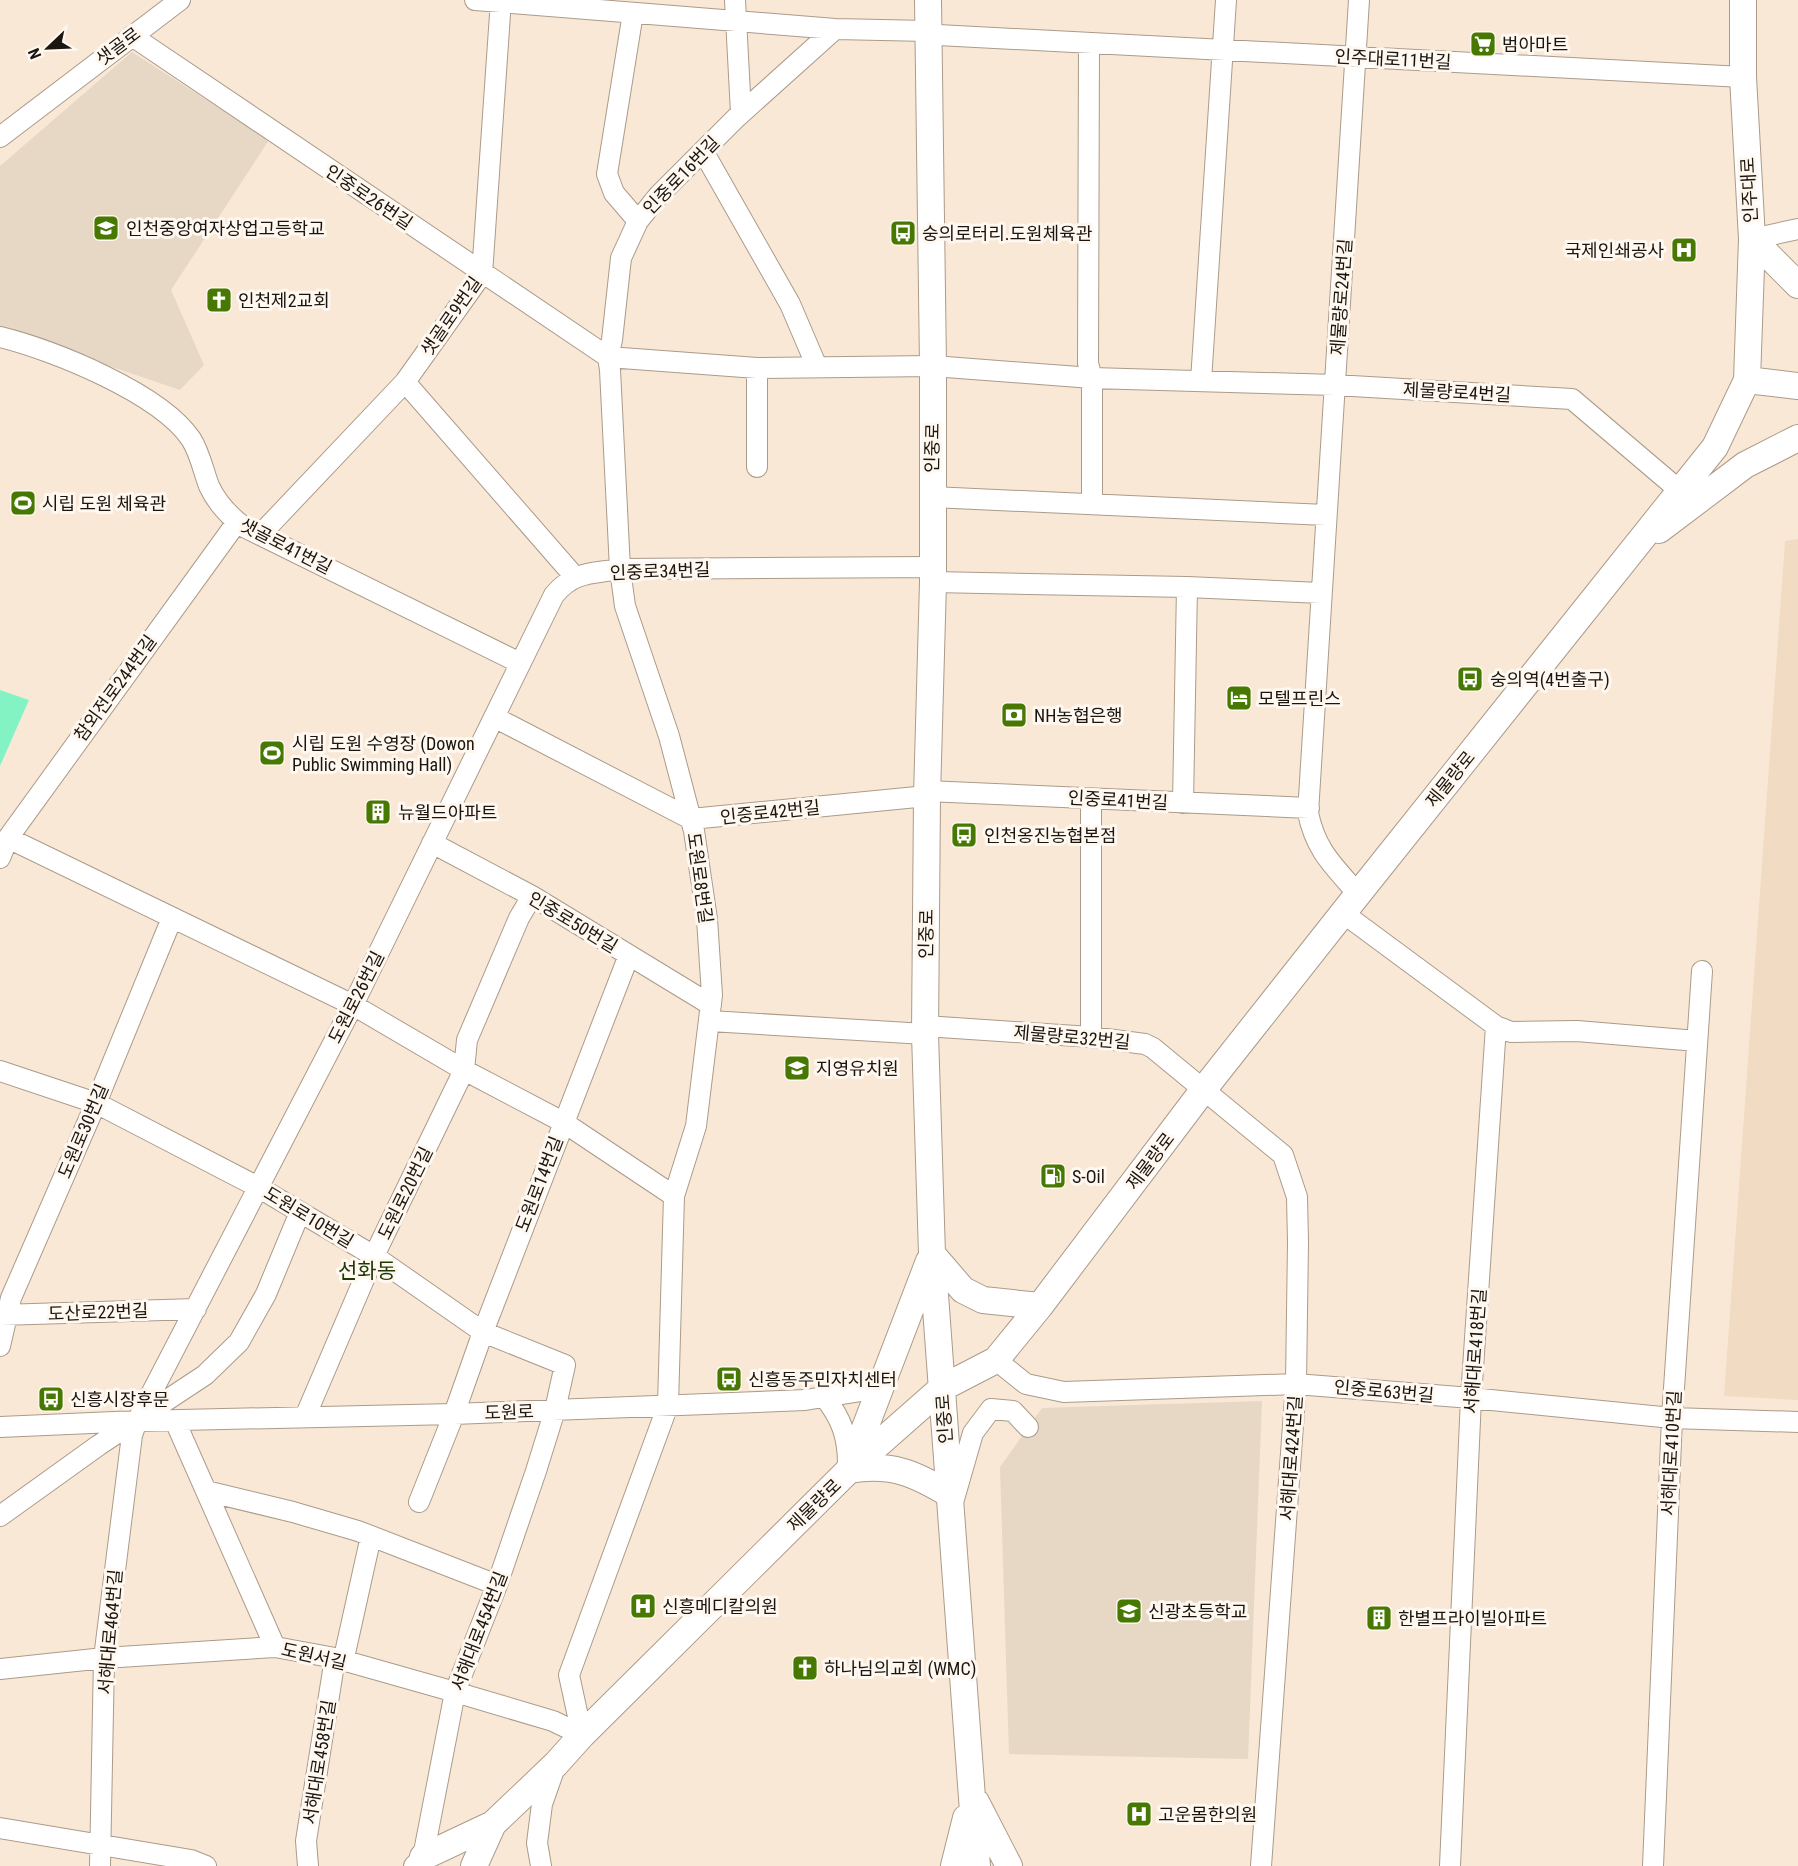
<svg xmlns="http://www.w3.org/2000/svg" width="1798" height="1866" viewBox="0 0 1798 1866" font-family="'Roboto Condensed','Noto Sans KR',sans-serif">
	<style>
		.built { fill: #f2dbc3 }
		.education { fill: #e7d7c5 }
		.green { fill: #84f3c4 }
		.lines { fill: none; stroke-linecap: round; stroke-linejoin: round }
		.minor-casing { stroke: #ab9b8a; stroke-width: 22 }
		.major-casing { stroke: #ab9b8a; stroke-width: 28 }
		.minor { stroke: #fff; stroke-width: 20 }
		.major { stroke: #fff; stroke-width: 26 }
		.labels { text-anchor: middle; dominant-baseline: central; stroke-width: 6; stroke-linejoin: round; paint-order: stroke }
		.poi-label { font-size: 18px; fill: #1b150f; stroke: #fff8f0; text-anchor: start }
		.street-label { font-size: 18px; fill: #1b150f; stroke: #fff8f0 }
		.quarter-label { font-size: 21px; fill: #1f3805; stroke: #fff8f0 }
	</style>
	<rect width="100%" height="100%" fill="#fae8d6"/>
	<path class="built" d="M1798,539v861l-74,-4 61,-855z"/>
	<path class="education" d="M132,52l137,88 -98,150 33,75 -24,25 -180,-61v-163z
		M1262,1401l-14,358 -239,-5 -9,-287 42,-59z"/>
	<path class="green" d="M0,690l29,10 -29,66z"/>
	<g class="lines">
		<defs>
			<path id="minor" d="M475,0l360,29 93,2 10,4 805,42
				M735,0l6,113
				M633,13l-26,161 7,19 24,28
				M132,36l476,321 149,11 176,-2 159,12 243,7 237,14 107,91
				M1089,43l-1,320 4,15v125
				M0,137l180,-137
				M703,151l87,153 27,63
				M1752,239l46,-10
				M0,337c53,13 160,56 191,102 9,14 12,31 18,47 8,17 20,30 35,41l276,136
				M1201,381l25,-381
				M405,382l170,195
				M757,467v-99
				M932,497l394,18
				M260,535l145,-153 77,-108 19,-274
				M933,582l254,5 134,6
				M494,717l197,102 236,-23
				M927,791l382,17
				M1091,799v238
				M1183,803l4,-216
				M8,838l345,167 111,65 99,52 111,74
				M432,843l100,53 179,109
				M0,858l8,-20 229,-316
				M1358,894c-25,-29 -42,-43 -50,-81l51,-813
				M1343,913l153,113 -25,372 -21,468
				M710,1021l215,13
				M925,1026l166,11 54,7 8,4 130,107 14,42 1,45 -2,142 -35,482
				M1496,1026l15,6 66,-1 120,10
				M0,1071l96,32 162,84 116,69 109,76 82,33 -10,45 -19,61 -39,114 -42,107 -32,165 -9,9
				M0,1315l196,-6
				M0,1346l11,-48 85,-195 76,-185
				M996,1360l30,24 38,8 232,-8 175,14 201,20 126,4
				M825,1398c17,21 23,40 23,66
				M305,1417l69,-161 90,-186 3,-30 52,-122 13,-22
				M175,1421l100,226
				M0,1427l137,-6 317,-7 351,-14 75,-12
				M206,1491l87,21 65,19 139,54
				M954,1499l19,-66 18,-24 22,2 15,16
				M419,1502l35,-88 29,-82 146,-377
				M0,1516l99,-71 106,-70 34,-33 27,-48 34,-82
				M343,1662l28,-126
				M0,1669l104,-11 171,-11 60,11 120,34 98,29 29,14
				M582,1735l-13,-60 99,-270 6,-209 22,-70 16,-131 -5,-76 -13,-88 -25,-95 -44,-130 -5,-37 -10,-199 -2,-13 4,-17 9,-82 17,-37 21,-26 77,-77 99,-89
				M0,1828l191,32 15,6
				M100,1866l4,-208 28,-223 5,-14 216,-416 201,-410c20,-24 37,-21 66,-26l312,-2
				M308,1866l-2,-25 29,-183
				M541,1866l-4,-23 5,-39 13,-37
				M1653,1866l19,-448 30,-447"/>
			<path id="major" d="M928,0l5,366v216l-6,214 -2,238 7,220 45,612
				M1752,239l46,46
				M1747,380l51,6
				M1659,530l86,-65 53,-27
				M932,1254l31,36 20,10 57,6
				M850,1467l79,-206
				M849,1470c42,-7 65,3 100,24
				M976,1802l33,64
				M423,1857l70,-33
				M474,1866l19,-42 63,-60 26,-29 267,-265 93,-82 54,-28 44,-54 164,-217 139,-176 372,-466 32,-67 5,-141 -9,-162v-77
				M954,1866l12,-48"/>
		</defs>
		<use href="#minor" class="minor-casing"/>
		<use href="#major" class="major-casing"/>
		<use href="#minor" class="minor"/>
		<use href="#major" class="major"/>
	</g>
	<defs>
		<symbol id="supermarket-square" viewBox="-11 -11 22 22"><rect x="-9" y="-9" width="18" height="18" rx="4" fill="#477902" stroke="#fff8f0"/><path d="M-6-5.5h2.5l.6 2H6L4.5 2H-2.5L-4.4-4H-6ZM-1.5 3.2a1.3 1.3 0 1 0 .1 0ZM3 3.2a1.3 1.3 0 1 0 .1 0Z" fill="#fff"/></symbol>
		<symbol id="school-square" viewBox="-11 -11 22 22"><rect x="-9" y="-9" width="18" height="18" rx="4" fill="#477902" stroke="#fff8f0"/><path d="M0-5L7-2L0 1L-7-2ZM-4 1L0 2.5L4 1V4Q0 6-4 4Z" fill="#fff"/></symbol>
		<symbol id="bus-square" viewBox="-11 -11 22 22"><rect x="-9" y="-9" width="18" height="18" rx="4" fill="#477902" stroke="#fff8f0"/><path d="M-5-6H5V4H4V6H2V4H-2V6H-4V4H-5ZM-3.5-4V0h7V-4ZM-3.5 1.2v1.5H-2V1.2ZM2 1.2v1.5H3.5V1.2Z" fill="#fff"/></symbol>
		<symbol id="hospital-square" viewBox="-11 -11 22 22"><rect x="-9" y="-9" width="18" height="18" rx="4" fill="#477902" stroke="#fff8f0"/><path d="M-5-5h3v3.5h4V-5h3V5h-3V1.5h-4V5h-3Z" fill="#fff"/></symbol>
		<symbol id="church-square" viewBox="-11 -11 22 22"><rect x="-9" y="-9" width="18" height="18" rx="4" fill="#477902" stroke="#fff8f0"/><path d="M-1.2-6h2.4v3.5h3.3v2.4h-3.3V6h-2.4V-.1h-3.3v-2.4h3.3Z" fill="#fff"/></symbol>
		<symbol id="stadium-square" viewBox="-11 -11 22 22"><rect x="-9" y="-9" width="18" height="18" rx="4" fill="#477902" stroke="#fff8f0"/><path d="M0-5a6.5 5 0 1 0 0 10a6.5 5 0 1 0 0-10ZM-3.5-1.8h7v3.6h-7Z" fill="#fff"/></symbol>
		<symbol id="hotel-square" viewBox="-11 -11 22 22"><rect x="-9" y="-9" width="18" height="18" rx="4" fill="#477902" stroke="#fff8f0"/><path d="M-6-4.5h1.5V1H6V5H4.5V3h-9V5H-6ZM-4 0a1.8 1.8 0 1 1 3.6 0ZM.5 0V-2.5h3Q6-2.5 6 0Z" fill="#fff"/></symbol>
		<symbol id="bank-square" viewBox="-11 -11 22 22"><rect x="-9" y="-9" width="18" height="18" rx="4" fill="#477902" stroke="#fff8f0"/><path d="M-6-4H6V4H-6ZM0-2.3a2.3 2.3 0 1 0 0 4.6a2.3 2.3 0 1 0 0-4.6Z" fill="#fff"/></symbol>
		<symbol id="building-square" viewBox="-11 -11 22 22"><rect x="-9" y="-9" width="18" height="18" rx="4" fill="#477902" stroke="#fff8f0"/><path d="M-4-6H4V6H1V3H-1V6H-4ZM-2.5-4.3h1.7v1.8h-1.7ZM.8-4.3h1.7v1.8H.8ZM-2.5-1h1.7V.8h-1.7ZM.8-1h1.7V.8H.8Z" fill="#fff"/></symbol>
		<symbol id="fuel-square" viewBox="-11 -11 22 22"><rect x="-9" y="-9" width="18" height="18" rx="4" fill="#477902" stroke="#fff8f0"/><path d="M-5.5-6h7V0h2V4h1.3V-2.5L3-4.5l.8-.8L6-3V5H2.5V1h-1V6h-7ZM-4.2-4.7v3.2H.2V-4.7Z" fill="#fff"/></symbol>
	</defs>
	<g fill-rule="evenodd">
		<use href="#supermarket-square" x="1468" y="29" width="30" height="30"/>
		<use href="#school-square" x="91" y="213" width="30" height="30"/>
		<use href="#bus-square" x="888" y="218" width="30" height="30"/>
		<use href="#hospital-square" x="1669" y="235" width="30" height="30"/>
		<use href="#church-square" x="204" y="285" width="30" height="30"/>
		<use href="#stadium-square" x="8" y="488" width="30" height="30"/>
		<use href="#bus-square" x="1455" y="664" width="30" height="30"/>
		<use href="#hotel-square" x="1224" y="683" width="30" height="30"/>
		<use href="#bank-square" x="999" y="700" width="30" height="30"/>
		<use href="#stadium-square" x="257" y="738" width="30" height="30"/>
		<use href="#building-square" x="363" y="797" width="30" height="30"/>
		<use href="#bus-square" x="949" y="820" width="30" height="30"/>
		<use href="#school-square" x="782" y="1053" width="30" height="30"/>
		<use href="#fuel-square" x="1038" y="1161" width="30" height="30"/>
		<use href="#bus-square" x="714" y="1364" width="30" height="30"/>
		<use href="#bus-square" x="36" y="1384" width="30" height="30"/>
		<use href="#hospital-square" x="628" y="1591" width="30" height="30"/>
		<use href="#school-square" x="1114" y="1596" width="30" height="30"/>
		<use href="#building-square" x="1364" y="1603" width="30" height="30"/>
		<use href="#church-square" x="790" y="1653" width="30" height="30"/>
		<use href="#hospital-square" x="1124" y="1799" width="30" height="30"/>
	</g>
	<g class="labels">
		<g class="poi-label">
			<text x="1502" y="44">범아마트</text>
			<text x="126" y="228">인천중앙여자상업고등학교</text>
			<text x="922" y="233">숭의로터리.도원체육관</text>
			<text x="1664" y="250" text-anchor="end">국제인쇄공사</text>
			<text x="238" y="300">인천제2교회</text>
			<text x="42" y="503">시립 도원 체육관</text>
			<text x="1490" y="679">숭의역(4번출구)</text>
			<text x="1258" y="698">모텔프린스</text>
			<text x="1034" y="715">NH농협은행</text>
			<text x="292" y="743">시립 도원 수영장 (Dowon<tspan x="292" dy="21">Public Swimming Hall)</tspan></text>
			<text x="398" y="812">뉴월드아파트</text>
			<text x="984" y="835">인천옹진농협본점</text>
			<text x="816" y="1068">지영유치원</text>
			<text x="1072" y="1176">S-Oil</text>
			<text x="748" y="1379">신흥동주민자치센터</text>
			<text x="70" y="1399">신흥시장후문</text>
			<text x="662" y="1606">신흥메디칼의원</text>
			<text x="1148" y="1611">신광초등학교</text>
			<text x="1398" y="1618">한별프라이빌아파트</text>
			<text x="824" y="1668">하나님의교회 (WMC)</text>
			<text x="1158" y="1814">고운몸한의원</text>
		</g>
		<g class="street-label">
			<text transform="translate(118 46) rotate(-37)">샛골로</text>
			<text transform="translate(1393 59) rotate(3)">인주대로11번길</text>
			<text transform="translate(681 175) rotate(-46)">인중로16번길</text>
			<text transform="translate(1749 190) rotate(-93)">인주대로</text>
			<text transform="translate(369 197) rotate(34)">인중로26번길</text>
			<text transform="translate(1341 297) rotate(-86)">제물량로24번길</text>
			<text transform="translate(451 316) rotate(-55)">샛골로9번길</text>
			<text transform="translate(1457 392) rotate(3)">제물량로4번길</text>
			<text transform="translate(932 448) rotate(-89)">인중로</text>
			<text transform="translate(286 546) rotate(27)">샛골로41번길</text>
			<text transform="translate(660 571) rotate(-2)">인중로34번길</text>
			<text transform="translate(115 688) rotate(-54)">참외전로244번길</text>
			<text transform="translate(1450 779) rotate(-51)">제물량로</text>
			<text transform="translate(1118 800) rotate(3)">인중로41번길</text>
			<text transform="translate(770 812) rotate(-6)">인중로42번길</text>
			<text transform="translate(700 878) rotate(82)">도원로8번길</text>
			<text transform="translate(573 922) rotate(31)">인중로50번길</text>
			<text transform="translate(926 934) rotate(-89)">인중로</text>
			<text transform="translate(356 997) rotate(-63)">도원로26번길</text>
			<text transform="translate(1072 1037) rotate(5)">제물량로32번길</text>
			<text transform="translate(83 1131) rotate(-67)">도원로30번길</text>
			<text transform="translate(1150 1161) rotate(-53)">제물량로</text>
			<text transform="translate(539 1184) rotate(-69)">도원로14번길</text>
			<text transform="translate(405 1193) rotate(-64)">도원로20번길</text>
			<text transform="translate(309 1217) rotate(31)">도원로10번길</text>
			<text transform="translate(98 1312) rotate(-2)">도산로22번길</text>
			<text transform="translate(1475 1351) rotate(-86)">서해대로418번길</text>
			<text transform="translate(1384 1391) rotate(5)">인중로63번길</text>
			<text transform="translate(509 1412) rotate(-2)">도원로</text>
			<text transform="translate(944 1419) rotate(-94)">인중로</text>
			<text transform="translate(1671 1453) rotate(-87)">서해대로410번길</text>
			<text transform="translate(1291 1458) rotate(-86)">서해대로424번길</text>
			<text transform="translate(814 1505) rotate(-44)">제물량로</text>
			<text transform="translate(479 1631) rotate(-69)">서해대로454번길</text>
			<text transform="translate(110 1632) rotate(-85)">서해대로464번길</text>
			<text transform="translate(314 1656) rotate(13)">도원서길</text>
			<text transform="translate(319 1762) rotate(-81)">서해대로458번길</text>
		</g>
		<g class="quarter-label">
			<text x="367" y="1271">선화동</text>
		</g>
	</g>
	<g transform="translate(48 48) rotate(247)" stroke="#fff8f0" stroke-width="4.5" paint-order="stroke">
	<path d="M0-4.5L10 22L0 15L-10 22Z" fill="#1b150f"/>
	<text y="-9" font-size="16" font-weight="bold" text-anchor="middle" fill="#1b150f">N</text>
	</g>
</svg>
